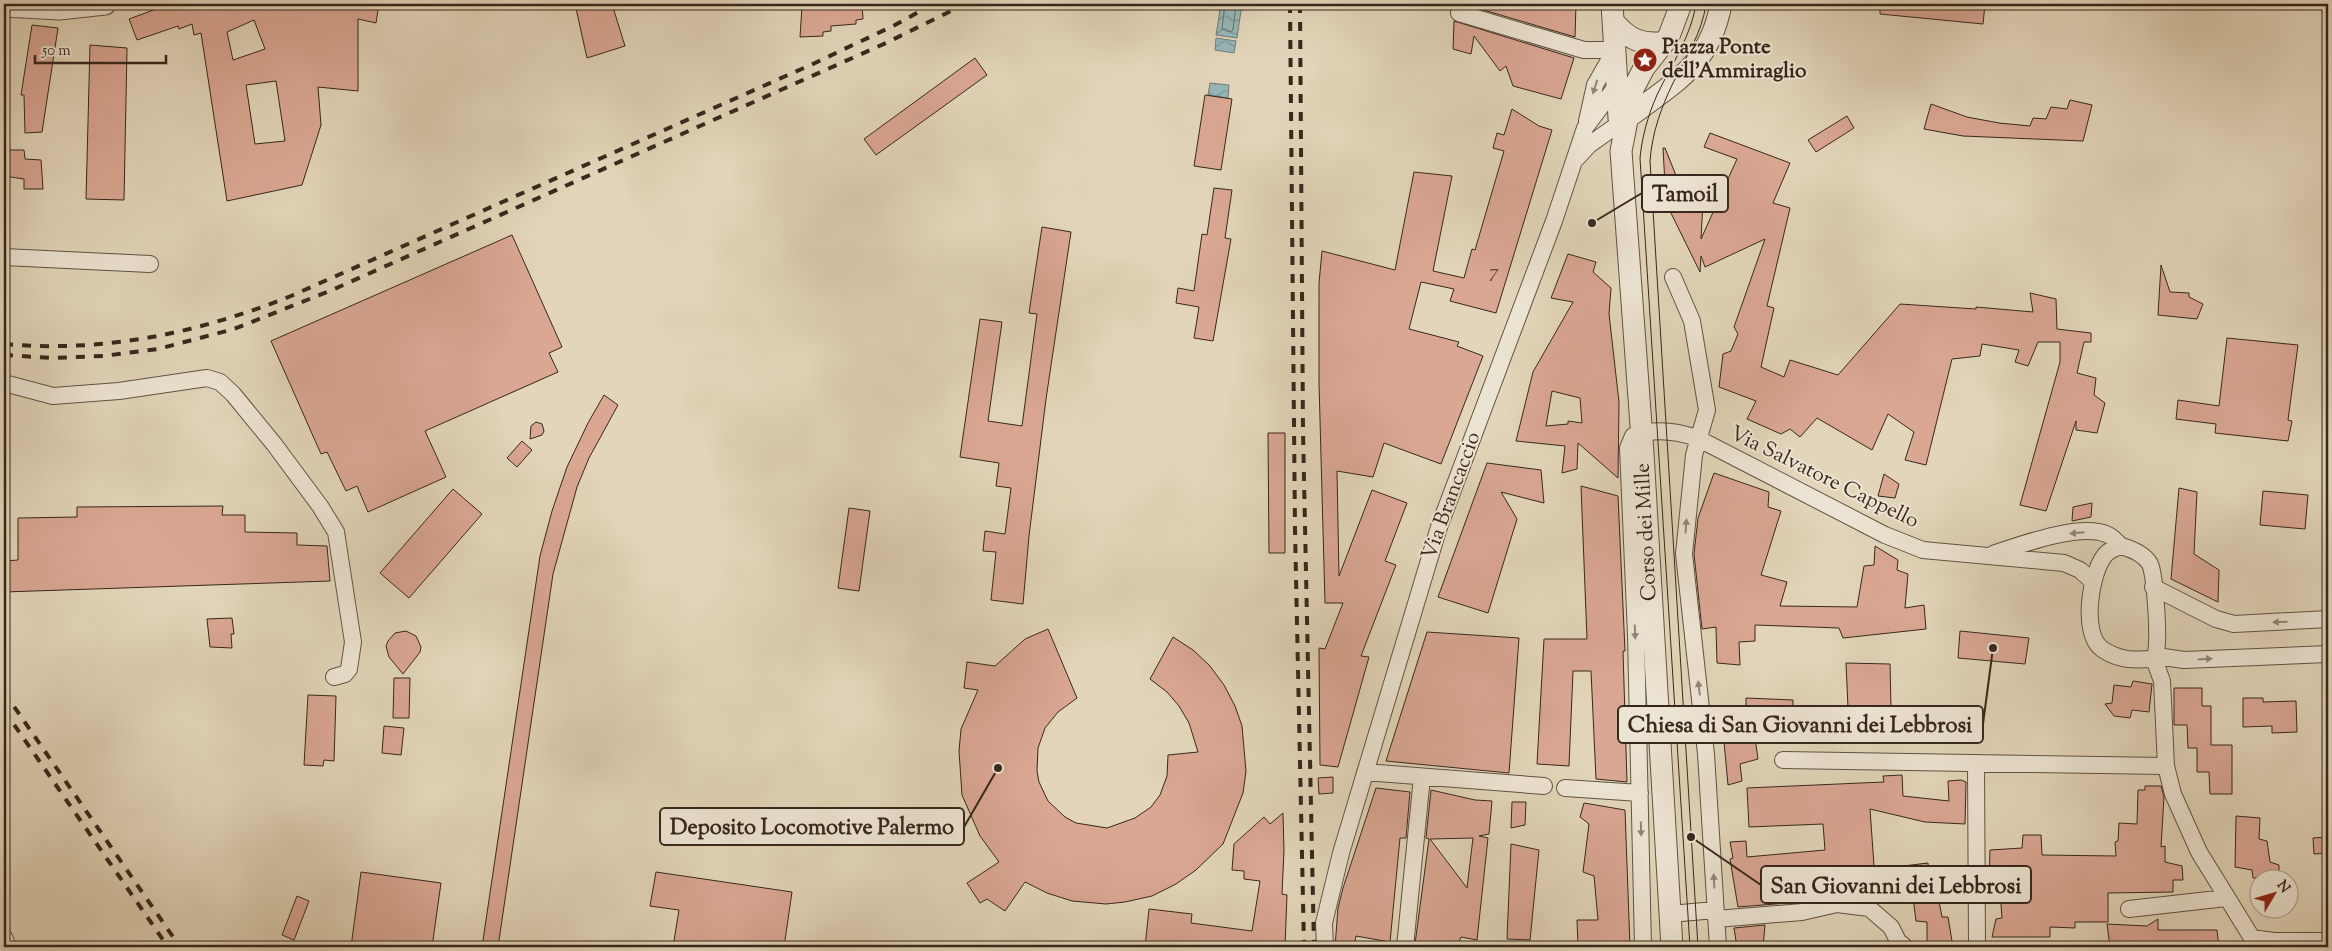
<svg xmlns="http://www.w3.org/2000/svg" width="2332" height="951" viewBox="0 0 2332 951" font-family="'Sorts Mill Goudy',serif">
	<style>
		.water { fill: url(#water-waves); stroke: #707d79 }
		.lines { fill: none; stroke-linecap: round; stroke-linejoin: round }
		.shore { stroke: #666f6a; stroke-width: 1 }
		.building { fill: #daa793; stroke: #37271d; fill-rule: evenodd }
		.minor-casing { stroke: #625244; stroke-width: 18 }
		.tertiary-casing { stroke: #625244; stroke-width: 23 }
		.minor { stroke: #ece4d2; stroke-width: 16 }
		.tertiary { stroke: #ece4d2; stroke-width: 21 }
		.tram { stroke: #37271d; stroke-width: 1 }
		.rail { stroke: #37271d; stroke-width: 4; stroke-dasharray: 9 9; stroke-linecap: butt }
		.oneway { fill: #928678 }
		.labels { text-anchor: middle; dominant-baseline: central; stroke-width: 4; stroke-linejoin: round; paint-order: stroke }
		.number-label { font-size: 19px; fill: #60473a }
		.poi-label { font-size: 21px; font-weight: bold; fill: #37271d; stroke: #ece4d2; text-anchor: start }
		.street-label { font-size: 21px; fill: #37271d; stroke: #ece4d2 }
		.leader { fill: none; stroke: #37271d; stroke-width: 2 }
		.callout-dot { fill: #37271d; stroke: #ece4d2; stroke-width: 2 }
		.callout { fill: #ece4d2; stroke: #37271d; stroke-width: 2 }
		.callout-label { font-size: 22px; text-anchor: middle; font-weight: bold; fill: #37271d }
	</style>
	<defs>
		<pattern id="water-waves" width="16" height="10" patternUnits="userSpaceOnUse" patternTransform="scale(1.25)"><rect width="16" height="10" fill="#96b7b7"/><path d="M0 5q4-4 8 0t8 0" fill="none" stroke="#7b9594"/></pattern>
	</defs>
	<rect width="100%" height="100%" fill="#e2d5b9"/>
	<filter id="stains"><feTurbulence type="fractalNoise" baseFrequency=".004" numOctaves="4"/><feColorMatrix values="0 0 0 0 .2 0 0 0 0 .09 0 0 0 0 .02 0 0 0 .5 -.17"/></filter>
	<radialGradient id="worn" r=".72"><stop offset=".6" stop-color="#630" stop-opacity="0"/><stop offset="1" stop-color="#630" stop-opacity=".3"/></radialGradient>
	<path class="water" d="M1221,4h21l-5,34 -21,-3z
		M1216,38l20,3 -2,12 -19,-3z
		M1210,83l19,2 -1,13 -20,-3z"/>
	<g class="lines">
		<path class="shore" d="M1225,4l-3,25 8,3 3,-2 3,-26"/>
	</g>
	<path class="building" d="M170,4h209l-3,19 -18,-4v72l-40,-4 3,38 -19,60 -75,16 -26,-168 -7,2 -2,-11 -13,5 -1,-3 -41,14 -8,-21zM254,20l11,29 -32,11 -6,-28zM276,81l9,60 -30,3 -9,-59z
		M575,4h37l13,42 -38,12z
		M837,4h25l1,15 -7,1v4l-25,2v5l-8,1v4l-23,1 2,-31 35,-1z
		M1463,4h113l-1,33z
		M1880,4h105l-2,20 -103,-10z
		M1454,21l120,37 -13,41 -48,-13 -7,-20 -6,5 -26,-35 -3,18 -18,-5z
		M32,25l26,3 -16,104 -17,1 -1,-38h-3z
		M90,45l37,3 -3,152 -38,-1z
		M975,58l12,17 -111,80 -12,-16z
		M1205,95l27,4 -11,71 -27,-4z
		M2070,100l22,5 -9,36 -120,-5 -39,-7 7,-25 36,13 32,6 31,3 3,-8 13,1 5,-12 16,2z
		M1512,109l27,17 13,4 -56,183 -46,-12 4,-12 -33,-7 -12,47 50,13 -2,4 26,10 -42,108 -57,-21 -11,34 -36,-6 2,105 33,-86 35,13 -22,58 11,4 -35,91 8,1 -31,110 -18,-2 -1,-117 6,1 18,-46h-18l-6,-220v-100l3,-32 73,19 19,-98 38,4 -19,95 31,7 8,-29 3,1 29,-99 -11,-3 4,-15 7,2z
		M1847,116l7,12 -38,24 -8,-12z
		M1710,133l80,30 -17,40 17,5 -23,98 7,2 -13,59 23,10 6,-17 48,15 62,-71 76,5v-2l57,5 -3,-19 26,6 1,30 34,4v9h-7l-7,31 19,5 -2,17 11,8 -8,30 -21,-3v-9l-30,90 -26,-6 40,-143v-20h-22l-10,24 -13,-4 4,-12 -37,-6 -2,12 -28,3 -26,106 -21,-5 9,-28 -26,-18 -16,36 -55,-32 -17,19 -10,-8 -9,5 -34,-15 9,-18 -37,-14 4,-33 8,-3 7,-17 -4,-7 31,-88 -60,28 -4,-11 -1,16 -34,-69 -3,-55h2l14,35 25,-1 -3,57 36,-80 -33,-12z
		M9,150h15l1,9 16,1 2,29h-19v-10l-20,-3z
		M1214,188l18,2 -7,48 6,1 -18,102 -19,-3 5,-31 -23,-4 2,-15 16,3 8,-57 5,1z
		M1042,227l29,5 -25,167 -17,137 -6,68 -32,-4 5,-48 -13,-1 2,-20 20,3 6,-46 -15,-2 3,-23 -39,-6 20,-138 22,3 -14,99 34,5 15,-112 -8,-1z
		M512,235l50,112 -13,6 9,19 -133,59 21,46 -78,35 -11,-26 -11,5 -19,-39 -6,2 -50,-113z
		M1568,254l28,8 -3,10 18,16 -2,26 10,88 -1,76 -40,-35 -1,26 -15,4 3,-27 -49,-5 17,-69 40,-70 -22,-4zM1552,391l28,7 2,25 -14,-2v3l-22,2z
		M2161,265l9,27 19,1v4l14,7 -6,15 -39,-4z
		M2227,338l71,7 -10,75 4,1 -4,20 -73,-8 1,-9 -40,-5 2,-19 41,6z
		M604,395l14,10 -29,53 -12,29 -24,87 -55,373h-16l58,-391 12,-45 15,-44 21,-44z
		M536,422l6,2 2,7 -2,4 -12,4 1,-13z
		M1268,433h17v120h-16z
		M522,441l10,9 -15,17 -10,-9z
		M1487,463l54,7 3,33 -43,-11 16,27 -29,94 -50,-16z
		M1714,473l55,19 -1,15 13,4 -20,64 26,7 -7,24 77,1 7,-41 10,-1 1,-19 23,14 -1,10 11,4 -3,34 19,-3 2,24 -83,9 -4,-10 -84,-3v16l-16,1 1,23 -23,-2 -1,-36 -14,2 -8,-75 4,-36z
		M1884,474l15,10 -4,14 -17,-2z
		M1581,486l37,10 7,155h-2l4,131 -31,-3 -5,-108h-18l-4,95 -32,-2 7,-125h43z
		M2179,488l18,4 -3,62 25,16 -1,32 -47,-23z
		M453,489l29,25 -73,84 -29,-25z
		M2263,491l45,4 -3,34 -45,-4z
		M2092,503l-1,14 -19,4 1,-14z
		M223,506l-1,9h23v17l52,1v12l30,1 3,35 -326,11v-31l14,-1v-42l59,-1v-10z
		M849,508l21,3 -11,80 -21,-3z
		M232,618l2,16h-3l1,14 -22,-1 -3,-28z
		M1048,629l29,69 -19,14 -13,16 -7,20 -1,23 2,11 9,19 17,16 11,6 31,5 28,-10 16,-11 9,-12 7,-19 1,-21 30,-3 -9,-29 -10,-17 -12,-14 -17,-13 23,-42 20,13 17,16 14,19 11,21 7,20 4,45 -3,22 -20,51 -27,26 -20,14 -24,12 -27,6 -19,2 -34,-3 -25,-8 -22,-11 -20,29 -18,-12 -7,4 -13,-20 32,-21 -19,-26 -18,-41 -3,-44 2,-22 17,-39 -14,-2 3,-26 28,4 30,-27z
		M406,631l10,5 5,11 -1,5 -17,22 -14,-17 -3,-11 2,-5 7,-8z
		M1960,631l69,7 -4,26 -67,-6z
		M1427,632l92,6 -10,135 -123,-12z
		M1846,663l44,1 1,43 -43,1z
		M394,678h16l-1,40h-16z
		M2133,681l19,3 -3,28 -17,-2 -2,8 -16,-2 -9,-12 7,-1 2,-18 17,2z
		M2174,688h28v18h9v39h21v49h-22l-1,-22h-12v-24h-9l-1,-23h-13z
		M308,695l28,1 -2,65 -10,-1 -1,6 -19,-1z
		M1746,698l47,2v10l-47,2z
		M2243,698h20v4l33,-1 1,31 -25,1v-7l-29,1z
		M1752,716l6,43 -18,5 2,17 -14,4 -6,-65z
		M384,726l20,2 -3,27 -19,-2z
		M1902,775l1,21 46,5 -1,-20 13,-1 5,2 -1,42 -40,-2 -55,-13 6,85h-41l-35,8 -62,5 -8,-48 3,-1 -3,-16 16,-1 1,16 78,-7 -2,-26 -74,3 -2,-39 137,-6 -1,-6z
		M1333,777v16l-14,1 -1,-16z
		M2145,786h16l3,11 -3,50 4,-1v16l17,4 1,14h-10v12l-65,1v29h-33v6l-25,-1v10h-58l4,-18 6,-1 -2,-26h-7l-4,-10 1,-32 32,-2 1,-13h18l1,20 74,1 -1,-14 3,-1 1,-18 18,1 1,-34h7z
		M1376,788l34,4 -4,46h-6l-10,104 -34,-6 -2,11h-19l3,-39 5,-20z
		M1431,790l44,10 17,1 -3,33 -10,2 9,2 -11,102 -16,-3 -4,10 -42,-3 14,-105 -3,-1zM1473,838l-6,50 -37,-49z
		M1512,802h14l-1,23 -14,3z
		M1584,803l41,7 5,137h-52l-1,-27h21l-4,-44 -11,-4 6,-48 -9,-7z
		M1283,813l1,38 -2,43 5,1 -2,52h-140l4,-38 43,5 -1,9 61,8 8,-50 -16,-2v-8l-12,-1 2,-26 30,-27 6,7z
		M2236,816l24,2 -1,21 8,2 3,21 9,3v13h-26l-1,-8 -17,-3z
		M2328,837v16l-14,1 -1,-16z
		M1511,844l28,6 -9,90 -23,-1z
		M1928,863l2,31 8,2 4,21h6l5,30 -26,-1v-24l-11,-1 -3,-24 -10,1v-32z
		M361,872l80,11 -9,64h-81z
		M656,872l136,20 -8,55h-111l6,-37 -29,-4z
		M297,896l12,5 -15,39 -12,-5z
		M2158,919v11h59l2,17h-109l-3,-23 40,2z
		M1765,925l-2,22h-26l-3,-19z"/>
	<g class="lines">
		<defs>
			<path id="minor" d="M1459,13l125,37h31
				M1587,121l8,-36 20,-35
				M1577,158l12,-13 38,-27
				M4,257l146,7
				M1673,277l19,44 15,89 -13,45 -10,99 22,200 12,193
				M4,383l49,13 66,-5 88,-13 13,4 13,12 41,50 46,62 16,26 17,110 -4,27 -4,5 -11,3
				M2121,546c11,3 23,8 29,18 5,12 11,87 4,95 -20,1 -34,2 -52,-10 -21,-15 -12,-76 3,-94 4,-5 10,-7 16,-9z
				M1993,554c27,-9 86,-31 113,-20 6,2 11,8 15,12
				M2153,587l63,32 18,5 94,-5
				M2157,656l27,4 144,-6
				M2154,659l8,22 4,85 7,28 26,58 53,86 -1,9
				M1783,760l383,6
				M1976,763l1,184
				M1365,772l179,14
				M1565,788l75,5
				M2129,909l97,-11
				M1670,914l45,-4
				M1716,919l86,-7 35,-8 32,4 22,19 7,14 7,6
				M4,937l4,10
				M2252,938l22,3h54
				M1325,947l-1,-24 17,-70 98,-326 115,-306 31,-93 32,-43
				M1405,947l17,-170
				M1643,947l-7,-312 -8,-187 5,-12c21,-8 44,-5 64,2l188,97 38,15 141,13 16,7 13,12"/>
			<path id="tertiary" d="M1612,4l7,114
				M4,6l55,3 46,-5
				M1613,21c15,18 29,25 52,21
				M1627,118c47,-35 83,-53 94,-114
				M1672,947l-29,-494 -22,-302 12,-62 11,-21 25,-32 12,-32"/>
		</defs>
		<use href="#minor" class="minor-casing"/>
		<use href="#tertiary" class="tertiary-casing"/>
		<use href="#minor" class="minor"/>
		<use href="#tertiary" class="tertiary"/>
		<path class="tram" d="M1690,947l-50,-789c2,-21 8,-43 17,-63 14,-30 34,-58 39,-91
			M1698,947l-48,-786c2,-28 11,-53 23,-78 13,-26 29,-50 33,-79"/>
		<path class="rail" d="M1290,4l5,526 9,417
			M1300,4l3,428 11,515
			M4,344c101,9 194,-11 287,-48l524,-233 80,-38 38,-21
			M4,355l49,3 50,-2 55,-7 76,-20 98,-39 554,-247 79,-39
			M4,692l176,255
			M4,710l164,237"/>
	</g>
	<defs><path id="oneway-solid" d="M-6-.8H1V-3.2L6.5 0L1 3.2V.8H-6Z" transform="scale(1.25)"/></defs>
	<g class="oneway">
		<use href="#oneway-solid" transform="translate(1595 87) rotate(108)"/>
		<use href="#oneway-solid" transform="translate(1686 526) rotate(-86)"/>
		<use href="#oneway-solid" transform="translate(2077 533) rotate(175)"/>
		<use href="#oneway-solid" transform="translate(2280 622) rotate(178)"/>
		<use href="#oneway-solid" transform="translate(1635 632) rotate(88)"/>
		<use href="#oneway-solid" transform="translate(2205 659) rotate(-3)"/>
		<use href="#oneway-solid" transform="translate(1699 688) rotate(-97)"/>
		<use href="#oneway-solid" transform="translate(1641 829) rotate(89)"/>
		<use href="#oneway-solid" transform="translate(1714 881) rotate(-93)"/>
	</g>
	<defs>
		<symbol id="sight-disc" viewBox="-11 -11 22 22"><circle r="9.5" fill="#8f2418" stroke="#ece4d2"/><path d="M0-6L1.8-2.2L6-1.7L2.9 1.2L3.7 5.4L0 3.3L-3.7 5.4L-2.9 1.2L-6-1.7L-1.8-2.2Z" fill="#fff"/></symbol>
	</defs>
	<g fill-rule="evenodd">
		<use href="#sight-disc" x="1631" y="46" width="28" height="28"/>
	</g>
	<g class="labels">
		<g class="number-label">
			<text x="1494" y="272">7</text>
		</g>
		<g class="poi-label">
			<text x="1662" y="48">Piazza Ponte<tspan x="1662" dy="24">dell'Ammiraglio</tspan></text>
		</g>
		<g class="street-label">
			<text transform="translate(1824 478) rotate(26)">Via Salvatore Cappello</text>
			<text transform="translate(1452 496) rotate(-70)">Via Brancaccio</text>
			<text transform="translate(1647 532) rotate(-93)">Corso dei Mille</text>
		</g>
	</g>
	<path class="leader" d="M1592 223L1642 193M1993 648L1983 724M998 768L964 827M1691 837L1761 885"/>
	<g class="callout-dot">
		<circle cx="1592" cy="223" r="5"/>
		<circle cx="1993" cy="648" r="5"/>
		<circle cx="998" cy="768" r="5"/>
		<circle cx="1691" cy="837" r="5"/>
	</g>
	<g class="callout">
		<rect x="1642" y="175" width="86" height="37" rx="5"/>
		<rect x="1618" y="706" width="365" height="37" rx="5"/>
		<rect x="660" y="808" width="304" height="37" rx="5"/>
		<rect x="1761" y="866" width="270" height="37" rx="5"/>
	</g>
	<g class="callout-label">
		<text x="1685" y="201">Tamoil</text>
		<text x="1800" y="732">Chiesa di San Giovanni dei Lebbrosi</text>
		<text x="812" y="834">Deposito Locomotive Palermo</text>
		<text x="1896" y="893">San Giovanni dei Lebbrosi</text>
	</g>
	<rect width="2332" height="951" fill="none" stroke="#e2d5b9" stroke-width="20"/>
	<rect x="5" y="5" width="2322" height="941" fill="none" stroke="#37271d" stroke-width="2.5"/>
	<rect x="10" y="10" width="2312" height="931" fill="none" stroke="#37271d"/>
	<g transform="translate(2274 894) rotate(52)"><circle r="24" fill="#ece4d2" stroke="#a4988a"/>
	<path d="M0-4L9 19L0 12L-9 19Z" fill="#8f2418"/>
	<text y="-8" font-size="14" font-weight="bold" text-anchor="middle" fill="#37271d">N</text>
	</g>
	<path d="M35 55v8h131v-8" fill="none" stroke="#37271d" stroke-width="2.5"/>
	<text x="42" y="55" font-size="15" fill="#37271d" stroke="#ece4d2" stroke-width="4" paint-order="stroke">50 m</text>
	<rect width="100%" height="100%" filter="url(#stains)"/>
	<rect width="100%" height="100%" fill="url(#worn)"/>
</svg>
